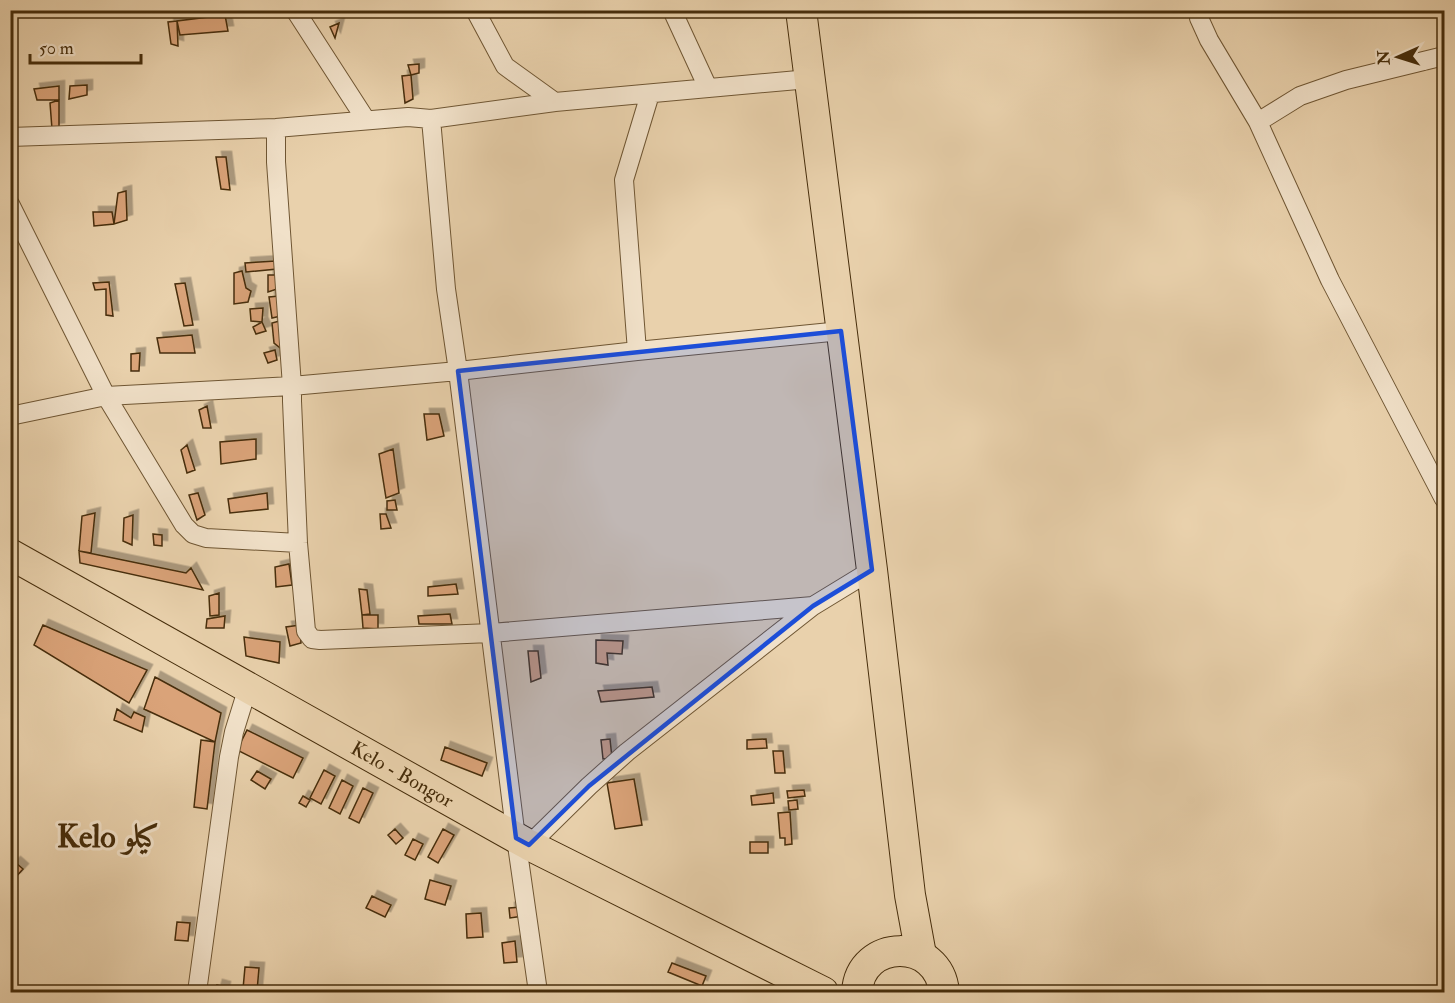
<svg xmlns="http://www.w3.org/2000/svg" width="1455" height="1003" viewBox="0 0 1455 1003" font-family="'IM FELL Double Pica',Amiri,serif">
	<style>
		.building { fill: #daa379; stroke: #462d0b; stroke-width: 1.5; filter: url(#shadow) }
		.lines { fill: none; stroke-linecap: round; stroke-linejoin: round }
		.minor-casing { stroke: #6f5633; stroke-width: 20 }
		.trunk-casing { stroke: #462d0b; stroke-width: 32 }
		.minor { stroke: #f1e1c9; stroke-width: 18 }
		.trunk { stroke: #e9d1ac; stroke-width: 30 }
		.marked { fill: #1d4ed8; fill-opacity: 0.2; stroke: #1d4ed8; stroke-width: 4.5; stroke-linejoin: round }
		.labels { text-anchor: middle; dominant-baseline: central; stroke-width: 6; stroke-linejoin: round; paint-order: stroke }
		.street-label { font-size: 20px; fill: #462d0b; stroke: #f1e1c9 }
		.town-label { font-size: 32px; font-weight: bold; fill: #462d0b; stroke: #f1e1c9 }
	</style>
	<defs>
		<filter id="shadow"><feDropShadow dx="5.5" dy="-5.5" stdDeviation="0" flood-color="#0004"/></filter>
	</defs>
	<rect width="100%" height="100%" fill="#e9d1ac"/>
	<filter id="stains"><feTurbulence type="fractalNoise" baseFrequency=".00333" numOctaves="4"/><feColorMatrix values="0 0 0 0 .2 0 0 0 0 .09 0 0 0 0 .02 0 0 0 .5 -.17"/></filter>
	<radialGradient id="worn" r=".72"><stop offset=".6" stop-color="#630" stop-opacity="0"/><stop offset="1" stop-color="#630" stop-opacity=".3"/></radialGradient>
	<path class="building" d="M406,10h13v4l-13,1z
		M225,15l3,16 -48,4 -3,-14z
		M177,21l1,25 -7,-2 -3,-22z
		M339,23l-4,15 -5,-11z
		M419,64v9l-8,2 -3,-10z
		M411,75l2,24 -8,4 -3,-27z
		M87,85v10l-18,4 1,-13z
		M59,86v14h-22l-3,-11z
		M59,100v28l-7,1 -2,-26z
		M216,157h10l4,33 -9,-1z
		M126,191l1,29 -13,4 4,-31z
		M93,212h19l2,12 -20,2z
		M276,261l1,8 -31,3 -1,-9z
		M242,271l4,17 5,3 -3,11 -14,2v-31z
		M268,275h8l1,14 -9,3z
		M109,282l4,34 -7,-1v-26l-11,1 -2,-7z
		M185,283l8,42 -9,1 -9,-42z
		M279,296l2,20 -9,2 -3,-21z
		M263,308l-1,14 -11,-1 -1,-12z
		M283,320l1,31 -10,-8 -2,-20z
		M262,322l4,9 -10,3 -3,-7z
		M192,335l3,18h-35l-3,-15z
		M275,350l2,10 -9,3 -4,-10z
		M140,353l-1,18h-8v-17z
		M207,406l4,22h-8l-4,-18z
		M424,414h15l5,22 -17,4z
		M256,439v20l-35,5 -1,-22z
		M187,445l8,25 -8,3 -6,-23z
		M393,449l6,44 -13,5 -7,-44z
		M198,493l7,22 -8,5 -8,-25z
		M267,493l1,16 -38,4 -2,-14z
		M395,500l2,10h-10v-9z
		M95,513l-4,40 -12,-2 3,-35z
		M380,514h6l5,14 -10,1z
		M133,515l-1,30 -9,-4 1,-23z
		M153,534l9,1v11l-8,-1z
		M79,551l107,22 5,-5 12,22 -123,-27z
		M289,564l3,21 -16,2 -1,-20z
		M456,584l2,10 -30,2v-9z
		M359,589l8,1 3,24 -8,1z
		M219,593v22l-9,1 -1,-20z
		M450,614l2,10h-33l-1,-8z
		M362,615h16v14l-15,-1z
		M225,616l-1,12h-18l1,-9z
		M43,625l104,45 -18,33 -95,-58z
		M300,625l1,18 -11,3 -4,-19z
		M244,637l36,5 -1,21 -33,-7z
		M596,640l27,1 -1,13 -15,-1 1,12 -12,-2z
		M528,651h10l3,27 -10,4z
		M155,677l66,36 -6,29 -71,-33z
		M652,687l2,10 -53,5 -3,-11z
		M117,709l14,9 3,-6 11,5 -3,15 -28,-12z
		M247,730l56,28 -10,20 -56,-28z
		M610,739l2,19 -9,1 -2,-19z
		M766,739l1,9 -20,1v-9z
		M201,740l14,2 -8,67 -13,-2z
		M445,747l42,16 -5,13 -41,-16z
		M773,751h10l2,22h-10z
		M324,770l11,6 -14,28 -11,-6z
		M257,771l14,8 -6,10 -14,-9z
		M634,779l8,46 -27,4 -8,-46z
		M342,780l11,6 -13,28 -11,-6z
		M363,788l10,5 -14,30 -10,-5z
		M804,790l1,6 -17,2 -1,-7z
		M773,793l1,10 -22,2 -1,-9z
		M303,796l7,4 -4,7 -7,-4z
		M797,800l1,9 -9,1 -1,-9z
		M790,812l2,32 -7,1v-7h-5l-2,-25z
		M395,829l8,9 -7,6 -8,-9z
		M443,829l11,6 -16,28 -10,-6z
		M413,839l10,5 -8,16 -10,-5z
		M750,842h18v11h-18z
		M15,862l8,7 -8,9 -5,-4v-7z
		M430,880l21,6 -6,19 -20,-6z
		M372,896l19,9 -6,12 -19,-9z
		M522,907l1,9 -13,2 -1,-10z
		M481,913l2,24 -16,1 -1,-24z
		M177,922l13,1 -2,18 -13,-1z
		M515,941l2,21 -13,1 -2,-20z
		M672,963l34,13 -4,10 -34,-14z
		M245,967l14,1 -2,23 -14,-2z
		M217,985l8,2 -1,5h-9z"/>
	<g class="lines">
		<defs>
			<path id="minor" d="M295,10l71,110
				M475,10l30,56 50,36
				M672,10l36,78
				M1199,10v8l10,22 49,82 72,158 114,219
				M431,119l15,170 12,82 58,467 22,154
				M1258,122l42,-26 46,-16 98,-24
				M276,128v34l16,224v15l6,142 8,88 6,8 8,1 171,-7 322,-27
				M10,137l266,-9 132,-11 23,2 124,-17 254,-23
				M10,204l96,192 78,129 9,9 13,4 92,5
				M637,351l-13,-171 26,-86
				M10,416l96,-20 186,-10 166,-15 179,-20 204,-20
				M529,845l60,-59 38,-34 186,-146 59,-36
				M197,992l32,-235 5,-25 14,-45"/>
			<g id="trunk">
				<path d="M801,10l71,560 38,325 11,60"/>
				<path id="s1" d="M10,554l519,291 294,147"/>
				<path d="M857,992c3,-54 82,-55 87,0"/>
			</g>
		</defs>
		<use href="#minor" class="minor-casing"/>
		<use href="#trunk" class="trunk-casing"/>
		<use href="#minor" class="minor"/>
		<use href="#trunk" class="trunk"/>
	</g>
	<path class="marked" d="M841,331l31,239 -59,36 -224,180 -60,59 -13,-7 -58,-467z"/>
	<g class="labels">
		<g class="street-label">
			<text stroke="none"><textPath href="#s1" startOffset="450">Kelo - Bongor</textPath></text>
		</g>
		<g class="town-label">
			<text x="108" y="837">Kelo كيلو</text>
		</g>
	</g>
	<rect width="1455" height="1003" fill="none" stroke="#e9d1ac" stroke-width="36"/>
	<rect x="12" y="12" width="1431" height="979" fill="none" stroke="#462d0b" stroke-width="3"/>
	<rect x="18" y="18" width="1419" height="967" fill="none" stroke="#462d0b" stroke-width="1.5"/>
	<g transform="translate(1398 57) rotate(267)" stroke="#f1e1c9" stroke-width="4.5" paint-order="stroke">
	<path d="M0-4.5L10 22L0 15L-10 22Z" fill="#462d0b"/>
	<text y="-9" font-size="16" font-weight="bold" text-anchor="middle" fill="#462d0b">N</text>
	</g>
	<path d="M30 54v9h111v-9" fill="none" stroke="#462d0b" stroke-width="3"/>
	<text x="39" y="54" font-size="18" fill="#462d0b" stroke="#f1e1c9" stroke-width="4.5" paint-order="stroke">50 m</text>
	<rect width="100%" height="100%" filter="url(#stains)"/>
	<rect width="100%" height="100%" fill="url(#worn)"/>
</svg>
